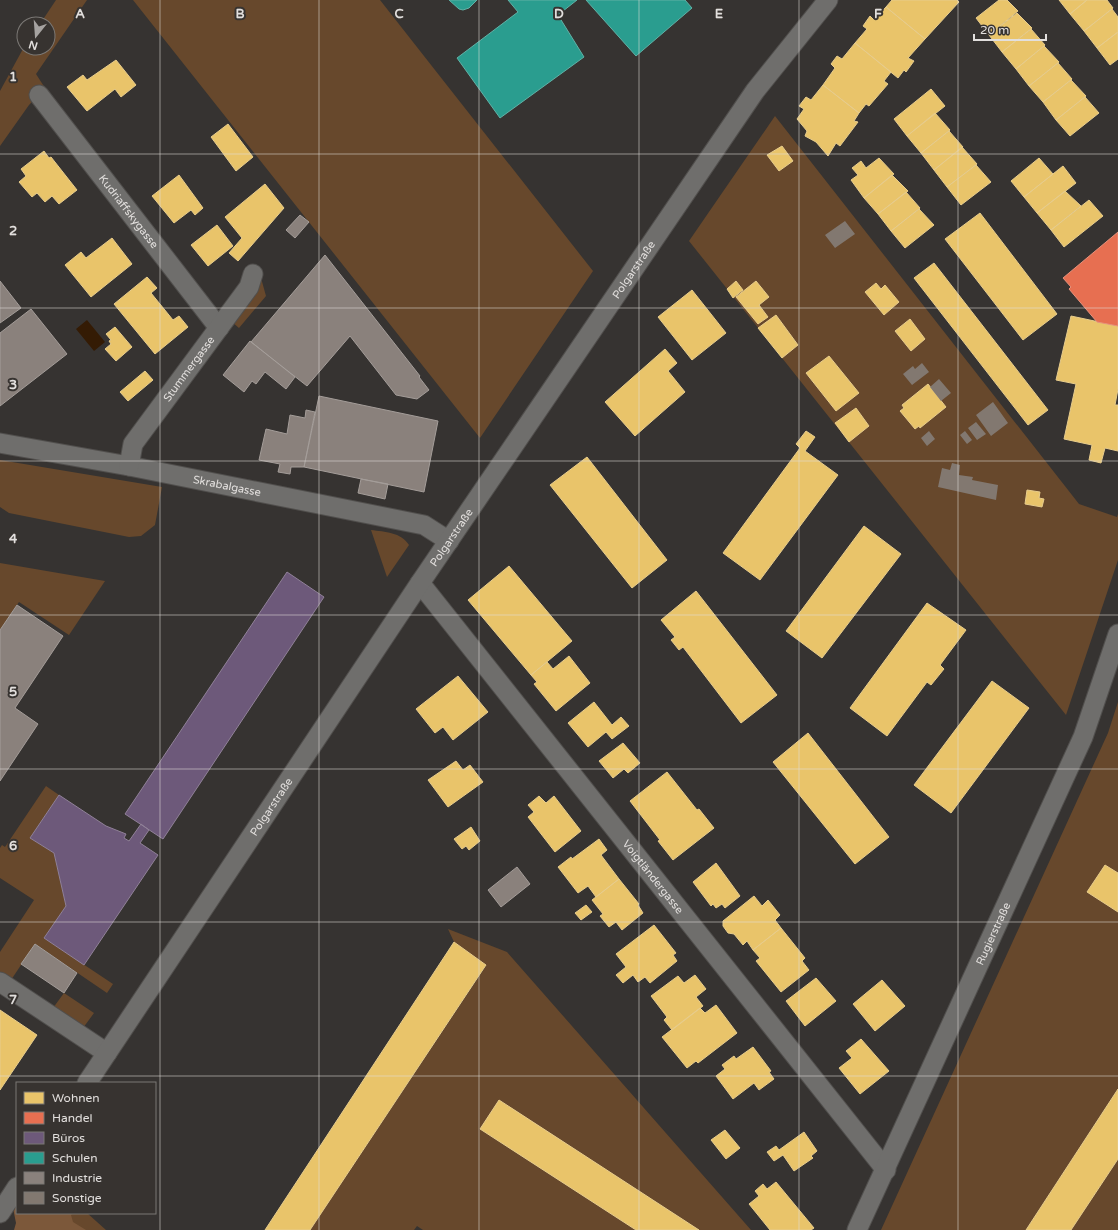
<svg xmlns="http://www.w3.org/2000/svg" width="1118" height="1230" viewBox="0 0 1118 1230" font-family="'Varela Round',sans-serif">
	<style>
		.green { fill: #67482c }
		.forest { fill: #7c583a }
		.water { fill: #341b04 }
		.homes { fill: #e9c46a; stroke: #e7cc8c }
		.shops { fill: #e76f51; stroke: #e6917b }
		.offices { fill: #6d597a; stroke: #908198 }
		.schools { fill: #2a9d8f; stroke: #61b1a6 }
		.industry { fill: #8a817c; stroke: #a49d99 }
		.building { fill: #827870 }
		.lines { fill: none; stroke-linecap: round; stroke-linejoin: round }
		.minor-casing { stroke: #514f4d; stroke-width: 21 }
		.minor { stroke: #6f6e6c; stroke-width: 19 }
		.grid { fill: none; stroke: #e2dfdd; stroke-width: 1; stroke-opacity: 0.55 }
		.labels { text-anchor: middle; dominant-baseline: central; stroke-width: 4; stroke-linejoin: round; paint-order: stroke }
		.street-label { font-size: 11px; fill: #e2dfdd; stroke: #373330 }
		.grid-label { font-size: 13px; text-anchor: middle; font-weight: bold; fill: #e2dfdd; stroke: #373330; stroke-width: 4; stroke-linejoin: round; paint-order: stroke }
	</style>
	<rect width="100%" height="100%" fill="#363331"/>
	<path class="green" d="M56,0h31l-51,74 9,14 -16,17 -29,41v-55l24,-44 24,1v-24h-8z
		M133,0h247l213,271 -113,167z
		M775,116l304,388 38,13 1,-3v46l-52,155 -377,-474z
		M261,278l5,18 -27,32 -7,-6z
		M0,460l162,27 -7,38 -14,11 -12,1 -120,-24 -9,-6z
		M371,530c14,2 30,2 38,15l-22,32z
		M0,563l105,18 -36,54 -50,-33 -19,28z
		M1118,702v387l-92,141h-145l227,-497z
		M46,786l13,9 -29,43 24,15 12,53 -22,32 69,46 -6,9 -72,-49 -24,36 -11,-7v-21l34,-52 -34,-22v-30l2,-3 3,2z
		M448,929l59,23 244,278h-52l-219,-101 156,101h-213l-6,-4 -3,4h-104l176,-264 -32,-24z
		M64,993l30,20 -11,15 -30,-20z
		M1118,1159v71h-47z
		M35,1213h52l19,17h-83z"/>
	<path class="forest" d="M17,1205v8h56l-2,2 2,7 13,8h-72l2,-7 -3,-15z"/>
	<path class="water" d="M87,320l18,22 -11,9 -18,-22z"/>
	<path class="homes" d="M892,0h65l2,2 -34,37 -39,-32z
		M999,0h8l11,11 -29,24 -13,-17z
		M1059,0h28l-17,14z
		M1087,0h20l6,8 -29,23 -14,-17z
		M886,7l39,32 -17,19 6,3 -8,11 -2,-2 -6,8 -43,-35 12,-14 -4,-3 7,-10 4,4z
		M1112,9l6,8v15l-21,16 -13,-17z
		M1017,13l15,15 -30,24 -13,-17z
		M1031,29l14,16 -29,24 -14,-17z
		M1118,32v27l-8,6 -13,-17z
		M855,43l36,29 -7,9 4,3 -19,22 -3,-2 -7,9 -36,-28 12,-17 -4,-4 6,-8 5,3z
		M1044,46l15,16 -30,24 -13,-17z
		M116,60l20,25 -15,12 -6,-8 -28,22 -20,-24 16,-12 4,5z
		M1058,63l14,16 -29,23 -14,-16z
		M1071,80l15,16 -30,24 -13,-18z
		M823,85l36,28 -5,8 4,1 -18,24 -4,-3 -8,13 -12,-14 -11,-6 2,-5 -10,-12 7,-10 -5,-3 7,-9 5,3z
		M931,89l14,17 -38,30 -13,-17z
		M1085,97l14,16 -29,23 -14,-16z
		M935,113l15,17 -29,23 -14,-17z
		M228,124l25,33 -17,14 -25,-34z
		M949,131l14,16 -29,23 -13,-17z
		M782,146l11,15 -14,10 -12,-16z
		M962,147l15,17 -30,23 -13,-17z
		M44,151l5,7 2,-1 26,33 -18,14 -7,-8 -7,6 -8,-9 -5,4 -13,-15 7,-6 -5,-7z
		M879,158l15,16 -30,24 -13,-18 7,-5 -6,-7 9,-7 5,7z
		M1039,158l14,16 -29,23 -13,-16z
		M976,165l15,17 -30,23 -14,-18z
		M1063,166l13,17 -39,30 -13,-16z
		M179,175l24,33 -8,7 -4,-5 -17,13 -22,-27z
		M892,175l16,16 -30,23 -14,-16z
		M265,184l19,24 -46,53 -9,-8 13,-15 -17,-21z
		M1065,191l16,15 -30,24 -14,-17z
		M906,192l14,16 -29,23 -13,-17z
		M1089,200l14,16 -39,31 -13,-17z
		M919,209l15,16 -29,23 -14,-17z
		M980,213l77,101 -34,26 -78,-101z
		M217,225l16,21 -25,20 -17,-21z
		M112,238l20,26 -41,33 -26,-32 16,-13 5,6z
		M934,263l114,147 -20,15 -114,-147z
		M147,277l10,11 -6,5 22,27 6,-4 9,11 -33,27 -41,-50z
		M736,281l7,9 -10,8 -6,-9z
		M756,281l13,16 -10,8 9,12 -10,7 -22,-27z
		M876,283l5,6 4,-4 14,17 -15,13 -19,-23z
		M692,290l34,43 -34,27 -34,-43z
		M776,315l22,30 -16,13 -24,-30z
		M1071,316l47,10v63l-3,16h3v46l-13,-3 -4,15 -12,-3 3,-15 -28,-6 12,-55 -20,-4z
		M910,319l15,20 -14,12 -16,-20z
		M115,327l17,20 -16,14 -11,-12 6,-5 -2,-3 2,-1 -5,-6z
		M665,349l12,14 -9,8 17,21 -50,44 -30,-34z
		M829,356l30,37 -23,18 -30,-38z
		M145,371l8,9 -25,21 -8,-9z
		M928,384l18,23 -26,21 -1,-2 -4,3 -15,-18 4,-3 -2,-3z
		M856,408l13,18 -20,16 -14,-19z
		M806,431l9,6 -10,14 33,24 -78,105 -37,-27 77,-105 -4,-4z
		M587,457l80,103 -35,28 -82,-103z
		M1027,490l13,2 -1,6 5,1 -2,8 -17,-3z
		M864,526l37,28 -79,104 -36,-27z
		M509,566l63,75 -41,34 -63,-75z
		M696,591l81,104 -36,28 -58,-76 -4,3 -8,-10 4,-3 -14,-17z
		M927,603l39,27 -26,35 4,4 -13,16 -4,-3 -40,54 -37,-28z
		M569,656l21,27 -34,28 -22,-27 3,-2 -6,-7 16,-13 6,7z
		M458,676l30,36 -35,28 -10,-13 -8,6 -19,-24z
		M992,681l37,27 -78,105 -37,-28z
		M594,702l18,23 9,-8 8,9 -17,13 -6,-7 -18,15 -20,-24z
		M808,733l81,104 -34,27 -82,-102z
		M623,743l17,20 -12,10 -4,-4 -11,9 -14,-17z
		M456,761l7,9 7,-5 13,17 -35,25 -20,-27z
		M667,772l30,38 2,-1 15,19 -41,32 -15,-19 2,-1 -30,-39z
		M539,796l7,7 8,-7 27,35 -26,21 -27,-35 6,-5 -6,-7z
		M471,827l9,14 -11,9 -3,-4 -4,3 -8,-10z
		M599,839l8,11 -6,5 18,24 -23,18 -8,-11 -10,7 -20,-26 13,-10 1,2z
		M716,863l24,33 -15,12 -3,-4 -6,4 -3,-4 -2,2 -18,-24z
		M1105,865l13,8v39l-31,-20z
		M619,879l20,25 -1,1 5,8 -21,17 -6,-8 -7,5 -9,-11 3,-2 -11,-14z
		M754,896l8,10 6,-6 12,15 -5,5 6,8 -28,22 -6,-9 -4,4 -9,-11 -6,-1 -5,-7v-5z
		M586,905l6,7 -11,8 -6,-7z
		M654,925l22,28 -3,2 4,6 -27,22 -5,-6 -7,5 -5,-7 -10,8 -7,-8 10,-8 -10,-13z
		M781,928l24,30 -3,3 7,9 -28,22 -25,-31 4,-3 -7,-8z
		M454,942l32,23 -176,265h-45z
		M695,975l11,14 -10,8 7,9 -31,24 -8,-10 3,-3 -16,-21 27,-20 6,7z
		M816,978l20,23 -31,25 -19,-25z
		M882,980l23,26 -30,25 -22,-27z
		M716,1005l21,28 -39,30 -2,-2 -9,7 -25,-31 38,-29 5,5z
		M0,1010l37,25 -37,55z
		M861,1039l28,32 -29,23 -21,-26 13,-10 -6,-7z
		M753,1047l18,24 -2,1 5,7 -15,11 -5,-7 -21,16 -17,-23 9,-7 -3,-4 12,-9 2,3z
		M1118,1089v70l-47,71h-45z
		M499,1100l200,130h-63l-156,-101z
		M725,1130l15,18 -14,11 -15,-19z
		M804,1132l13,19 -6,5 2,2 -19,13 -11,-16 -9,6 -7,-9 9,-6 3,4z
		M776,1182l38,46 -3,2h-41l-21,-26 10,-8 -4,-5 8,-7 4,5z"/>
	<path class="shops" d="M1118,232v94l-21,-4 -28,-33 2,-2 -8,-9z"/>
	<path class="offices" d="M287,572l37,25 -161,242 -38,-25z
		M59,795l47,31 20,8 -2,4 5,3 12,-17 8,6 -9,13 18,12 -74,110 -40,-27 22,-32 -12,-53 -24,-15z"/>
	<path class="schools" d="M449,0h28l-8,8 -6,2 -4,-1z
		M508,0h69l-19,15 26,42 -84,61 -43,-60 61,-46z
		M586,0h99l7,8 -56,48z"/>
	<path class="industry" d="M300,215l9,7 -14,16 -9,-8z
		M325,255l95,121 -1,1 10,13 -12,9 -21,-4 -46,-59 -43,50 -56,-44z
		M0,281l21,27 -21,15z
		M31,309l36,45 -67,52v-73z
		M250,341l45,36 -9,12 -21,-17 -9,12 -4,-3 -8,11 -21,-17z
		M319,396l119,25 -14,71 -120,-25z
		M306,410l9,2 -11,55h-13l-1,7 -12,-2 2,-8 -21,-4 7,-31 21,5 3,-19 15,3z
		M361,479l27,5 -3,15 -27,-6z
		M17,605l46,31 -48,72 23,16 -38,57v-151z
		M517,867l13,17 -29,23 -13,-17z
		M35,944l42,29 -13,20 -43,-29z"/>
	<path class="building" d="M845,221l10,13 -20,14 -10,-13z
		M922,363l7,9 -17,13 -9,-11 10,-8 2,3z
		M939,379l12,14 -10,8 -11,-14z
		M993,402l15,21 -17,13 -15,-21z
		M976,422l10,12 -9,6 -9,-12z
		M929,431l6,8 -8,7 -6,-8z
		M965,431l7,9 -5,4 -7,-9z
		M952,463l8,2 -1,10 14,2 -1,3 26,5 -2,15 -58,-13 4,-19 8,2z"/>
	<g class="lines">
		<defs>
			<g id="minor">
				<path id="s1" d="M39,95l180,233"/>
				<path id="s2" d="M0,443l129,23 295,59 25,16"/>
				<path id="s3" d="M129,466l4,-22 116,-157 4,-13"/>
				<path id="s4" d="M420,583l466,587"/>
				<path d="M0,982l107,71"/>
				<path id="s5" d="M87,1083l333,-500 335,-492 73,-91"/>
				<path d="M0,1213l17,-26"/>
				<path id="s6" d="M857,1230l226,-493 35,-103"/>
			</g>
		</defs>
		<use href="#minor" class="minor-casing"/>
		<use href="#minor" class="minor"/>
	</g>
	<path class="grid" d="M160,0v1230M319,0v1230M479,0v1230M639,0v1230M799,0v1230M958,0v1230M0,154h1118M0,308h1118M0,461h1118M0,615h1118M0,769h1118M0,922h1118M0,1076h1118"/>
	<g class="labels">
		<g class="street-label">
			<text stroke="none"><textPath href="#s1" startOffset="147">Kudriaffskygasse</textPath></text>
			<text stroke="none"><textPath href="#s5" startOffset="980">Polgarstraße</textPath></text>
			<text stroke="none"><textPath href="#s3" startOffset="116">Stummergasse</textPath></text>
			<text stroke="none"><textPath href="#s2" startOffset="231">Skrabalgasse</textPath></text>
			<text stroke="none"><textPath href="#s5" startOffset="656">Polgarstraße</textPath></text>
			<text stroke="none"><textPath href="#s5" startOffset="332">Polgarstraße</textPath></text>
			<text stroke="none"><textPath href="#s4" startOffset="375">Voigtländergasse</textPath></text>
			<text stroke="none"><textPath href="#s6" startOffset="326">Rugierstraße</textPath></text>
		</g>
	</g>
	<g class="grid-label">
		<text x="80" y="18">A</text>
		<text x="240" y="18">B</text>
		<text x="399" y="18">C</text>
		<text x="559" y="18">D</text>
		<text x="719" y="18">E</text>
		<text x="878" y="18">F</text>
		<text x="13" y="81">1</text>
		<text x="13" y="235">2</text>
		<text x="13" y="389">3</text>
		<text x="13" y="543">4</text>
		<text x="13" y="696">5</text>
		<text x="13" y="850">6</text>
		<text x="13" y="1004">7</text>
	</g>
	<rect x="16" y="1082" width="140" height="132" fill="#373330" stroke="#7b7875"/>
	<rect x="24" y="1092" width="20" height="12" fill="#e9c46a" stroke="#7b7875"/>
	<text x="52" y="1102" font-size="12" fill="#e2dfdd">Wohnen</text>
	<rect x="24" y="1112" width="20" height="12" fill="#e76f51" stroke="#7b7875"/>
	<text x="52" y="1122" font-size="12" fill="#e2dfdd">Handel</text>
	<rect x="24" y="1132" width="20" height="12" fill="#6d597a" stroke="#7b7875"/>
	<text x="52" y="1142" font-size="12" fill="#e2dfdd">Büros</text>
	<rect x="24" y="1152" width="20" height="12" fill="#2a9d8f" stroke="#7b7875"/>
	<text x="52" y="1162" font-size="12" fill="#e2dfdd">Schulen</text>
	<rect x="24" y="1172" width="20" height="12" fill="#8a817c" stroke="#7b7875"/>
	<text x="52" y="1182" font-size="12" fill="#e2dfdd">Industrie</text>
	<rect x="24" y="1192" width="20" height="12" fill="#827870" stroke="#7b7875"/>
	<text x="52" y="1202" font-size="12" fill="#e2dfdd">Sonstige</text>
	<g transform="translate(36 36) rotate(197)"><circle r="19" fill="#373330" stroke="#7b7875"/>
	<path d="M0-3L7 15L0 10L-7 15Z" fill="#a6a3a1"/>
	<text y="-6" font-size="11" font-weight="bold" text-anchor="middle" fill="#e2dfdd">N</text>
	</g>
	<path d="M974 34v6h72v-6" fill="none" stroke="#e2dfdd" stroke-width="2"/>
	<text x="980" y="34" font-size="12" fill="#e2dfdd" stroke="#373330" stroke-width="3" paint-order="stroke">20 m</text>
</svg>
